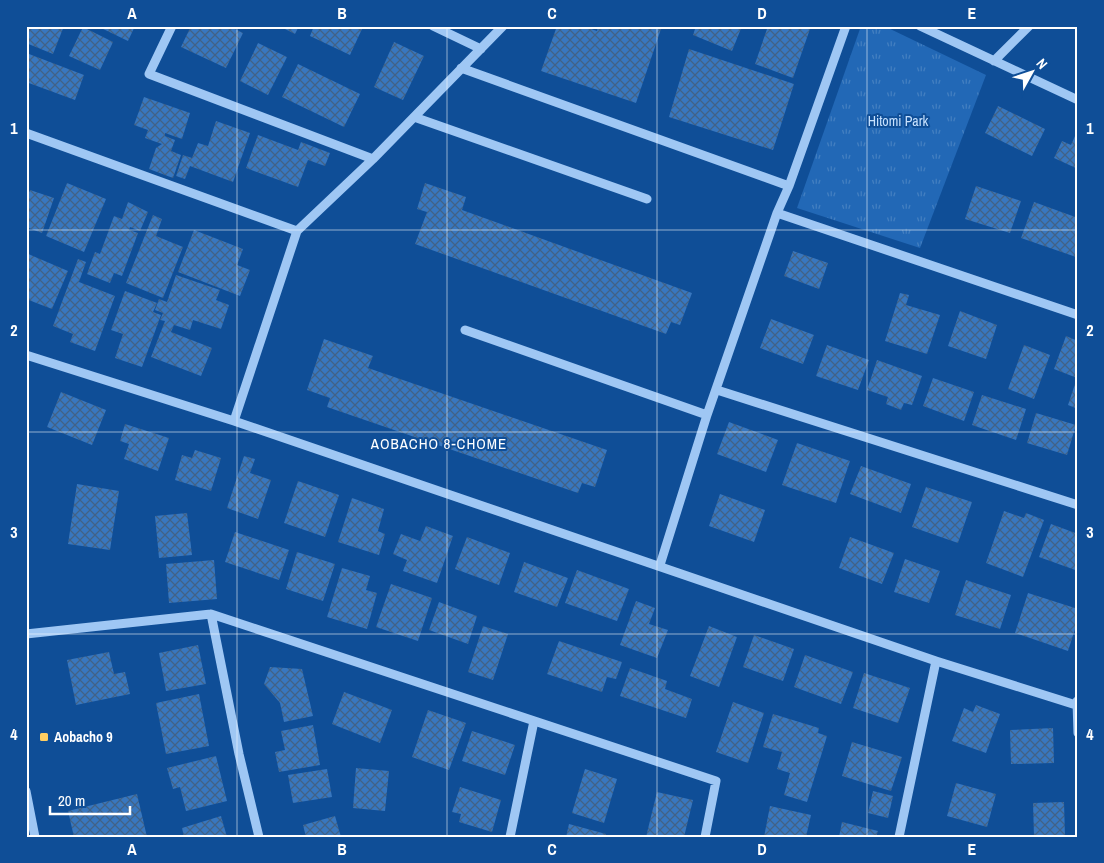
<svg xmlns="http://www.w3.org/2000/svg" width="1104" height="863" viewBox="0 0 1104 863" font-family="'Archivo Narrow',sans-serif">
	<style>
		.grass { fill: url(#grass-tufts) }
		.building { fill: url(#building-cross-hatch) }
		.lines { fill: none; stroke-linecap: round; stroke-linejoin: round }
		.minor { stroke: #9fc7f4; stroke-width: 9 }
		.grid { fill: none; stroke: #fff; stroke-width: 1; stroke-opacity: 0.55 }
		.poi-dot { fill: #ffce62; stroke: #0f4e97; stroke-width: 2 }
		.labels { text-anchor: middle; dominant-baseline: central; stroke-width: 4; stroke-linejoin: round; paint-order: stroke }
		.park-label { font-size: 14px; fill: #c7e1fe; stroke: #0f4e97 }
		.poi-label { font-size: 14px; font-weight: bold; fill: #fff; stroke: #0f4e97; text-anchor: start }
		.neighbourhood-label { font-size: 15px; letter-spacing: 1px; fill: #fff; stroke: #0f4e97 }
		.neatline { fill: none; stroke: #fff; stroke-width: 2 }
		.grid-label { font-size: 16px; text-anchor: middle; font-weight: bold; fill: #fff }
	</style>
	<defs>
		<pattern id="grass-tufts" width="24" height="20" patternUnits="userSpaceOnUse" patternTransform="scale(1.25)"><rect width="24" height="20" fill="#2268b6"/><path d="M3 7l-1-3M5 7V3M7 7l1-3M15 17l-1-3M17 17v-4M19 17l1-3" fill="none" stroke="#437fc1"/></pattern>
		<pattern id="building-cross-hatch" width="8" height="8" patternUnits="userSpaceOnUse" patternTransform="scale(1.25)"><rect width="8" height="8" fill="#3877bf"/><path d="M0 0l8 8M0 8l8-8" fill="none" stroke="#426286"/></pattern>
	</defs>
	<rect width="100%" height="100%" fill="#0f4e97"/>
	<path class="grass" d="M861,26h23l102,49 -66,173 -123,-40z"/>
	<path class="building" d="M26,26h38l-11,28 -27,-11z
		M97,26h38l-7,15z
		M191,26h38l14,7 -17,35 -45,-21z
		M279,26h20l-4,8z
		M314,26h43l5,3 -12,26 -40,-19z
		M557,26h25l15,5 1,-5h64l-26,77 -95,-32z
		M696,26h46l-10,25 -39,-16z
		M768,26h43l-18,52 -38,-14z
		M83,27l30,15 -13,28 -31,-14z
		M394,42l30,14 -21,44 -29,-13z
		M258,43l29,14 -19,38 -28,-14z
		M689,49l105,35 -21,66 -104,-33z
		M29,54l55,21 -9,25 -49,-18v-20z
		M298,64l62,30 -16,33 -62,-30z
		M144,97l46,16 -8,26 -17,-6v3l10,4 -4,11 10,4 -8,23 -24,-9 7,-21 6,-4 -17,-6 3,-8 -14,-5z
		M998,106l47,23 -13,27 -47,-23z
		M216,121l34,12 -17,49 -43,-16 -5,13 -9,-3 7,-21 9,3 6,-15 10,3z
		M258,135l40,15 3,-8 29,11 -5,13 -17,-6 -10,27 -52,-19z
		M1075,136l3,1v32l-24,-11 8,-17 9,4z
		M67,183l39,16 -22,53 -38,-16z
		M425,183l41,14 -4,13 230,83 -12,32 -9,-3 -5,12 -251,-90 12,-32 -10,-3z
		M976,186l45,15 -11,32 -45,-14z
		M30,190l24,8 -12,35 -16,-6v-28z
		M128,202l20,10 -8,19 -10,-4 -1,3 9,3 -16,43 -8,-3 -4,10 -23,-9 8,-22 5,2 14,-38 8,3z
		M1034,202l44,16 -2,39 -55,-19z
		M153,215l9,4 -6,17 27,11 -20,51 -37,-15z
		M194,230l49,19 -6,16 13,5 -10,26 -62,-24z
		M793,251l35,12 -9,26 -35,-13z
		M26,253l42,18 -16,38 -26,-10z
		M78,259l8,3 -7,20 36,14 -20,55 -25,-9 3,-8 -20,-8z
		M176,275l44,15 -4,10 13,5 -8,24 -28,-9 -3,10 -16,-5 -3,7 41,16 -11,28 -50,-19 14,-36 -5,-1 3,-7 -8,-3 4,-11 8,3z
		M125,291l32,12 -4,9 8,3 -19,52 -27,-9 8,-24 -12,-4z
		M900,293l9,2 -3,10 34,10 -13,39 -42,-13z
		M960,311l37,14 -11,34 -38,-13z
		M771,319l43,16 -11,29 -43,-16z
		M1066,336l12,5v68l-10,-4 9,-27 -23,-9z
		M324,339l49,17 -5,12 239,82 -12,37 -13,-4 -4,10 -251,-86 3,-9 -23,-8z
		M827,345l42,15 -11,30 -42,-14z
		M1024,345l26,10 -16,44 -26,-10z
		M877,360l45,16 -10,29 -8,-2 -3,7 -15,-6 2,-7 -21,-7z
		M933,378l41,14 -10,29 -41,-15z
		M61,392l45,18 -14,35 -45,-18z
		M982,395l44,14 -10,31 -44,-15z
		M1036,413l40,12 -9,30 -40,-12z
		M729,422l49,18 -12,32 -49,-18z
		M125,424l44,14 -11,33 -34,-12 5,-15 -9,-3z
		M797,443l53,18 -14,42 -54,-18z
		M195,450l26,8 -10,33 -36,-11 7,-25 10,3z
		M244,456l11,3 -5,14 21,7 -13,39 -31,-11z
		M861,466l50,18 -10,29 -51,-19z
		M298,481l41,14 -14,42 -41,-14z
		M77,484l42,7 -9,59 -42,-6z
		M926,487l46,15 -14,41 -46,-16z
		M720,494l45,16 -11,32 -45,-16z
		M352,498l32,11 -6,22 7,3 -6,21 -41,-13z
		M1004,511l20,7 2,-5 18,7 -21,57 -37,-14z
		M187,513l5,42 -33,3 -4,-42z
		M1051,524l27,10v37l-39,-14z
		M426,526l27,10 -16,47 -34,-12 4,-11 -14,-6 8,-20 19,7z
		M235,532l54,18 -10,30 -54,-18z
		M467,537l43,16 -11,32 -44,-16z
		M850,537l44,16 -12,31 -43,-16z
		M297,552l38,12 -12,37 -37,-12z
		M905,559l35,12 -11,32 -35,-11z
		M214,560l3,39 -48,4 -3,-39z
		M524,562l44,16 -11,29 -43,-15z
		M342,568l28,8 -4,14 11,3 -10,36 -40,-12z
		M577,570l52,19 -12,32 -52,-18z
		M966,580l45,15 -11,34 -45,-14z
		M391,584l41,14 -14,43 -42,-14z
		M1028,593l50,16v11l-10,31 -53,-18z
		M636,601l19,7 -6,16 19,6 -11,28 -37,-13z
		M439,602l38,14 -9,28 -39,-14z
		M483,626l25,8 -15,46 -25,-8z
		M709,626l28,11 -18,50 -29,-11z
		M754,635l40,14 -11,32 -40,-14z
		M559,641l63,21 -6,17 -9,-2 -5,15 -55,-18z
		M198,645l8,39 -40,7 -7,-38z
		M109,652l5,22 11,-2 5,22 -54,11 -9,-45z
		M805,655l48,17 -12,32 -47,-17z
		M270,667l32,2 11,47 -29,6 -4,-19 -16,-19z
		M630,668l37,13 -2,8 27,10 -6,19 -66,-22z
		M864,673l46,15 -12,35 -45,-15z
		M344,692l48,18 -12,33 -48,-19z
		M199,694l10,52 -43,8 -10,-51z
		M733,702l31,11 -16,50 -32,-11z
		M976,705l24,9 -14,39 -34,-12 12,-33 9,4z
		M428,710l38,13 -17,47 -37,-13z
		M773,714l46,14 -1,5 9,3 -20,66 -23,-7 6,-22 -13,-4 5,-17 -19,-5z
		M313,725l7,40 -41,7 -4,-20 10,-2 -4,-19z
		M1053,728l1,35 -43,1 -1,-34z
		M472,731l43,14 -10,30 -43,-14z
		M852,742l50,15 -11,34 -49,-15z
		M216,756l11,45 -41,10 -6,-24 -7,2 -6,-21z
		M356,768l33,3 -4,40 -32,-3z
		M327,769l5,28 -39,6 -5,-28z
		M585,769l32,10 -13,44 -32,-10z
		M956,783l40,11 -9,33 -40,-11z
		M460,787l41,13 -9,32 -33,-10 2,-8 -9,-2z
		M873,791l20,5 -5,22 -20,-5z
		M657,792l36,8 -9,37h-38z
		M137,794l10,43h-73l-6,-26z
		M1064,802l1,35h-31l-1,-34z
		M770,806l41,9 -5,22h-42z
		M221,816l6,21h-43l-2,-9z
		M335,816l6,21h-35l-3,-12z
		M842,822l36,9 -2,6h-37z
		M569,824l37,10v3h-40z"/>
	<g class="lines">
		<path class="minor" d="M172,26l-23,48 224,85
			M433,26l48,23
			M920,26l158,74
			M994,61l35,-35
			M461,68l328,118
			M414,117l233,82
			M26,133l271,98
			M777,213l301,102
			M465,330l242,85
			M26,355l208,66 702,240 140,44
			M717,390l361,115
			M234,421l63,-190 76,-72 130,-133
			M660,565l47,-150 70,-202 12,-27 57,-160
			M211,614l28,140 20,83
			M26,634l185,-20 505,167 -11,56
			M1077,701l1,32
			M26,791l9,46
			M510,837l24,-116
			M899,837l37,-176"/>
	</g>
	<path class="grid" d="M237,26v811M447,26v811M657,26v811M867,26v811M26,230h1052M26,432h1052M26,634h1052"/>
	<rect class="poi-dot" x="39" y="732" width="10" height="10" rx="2.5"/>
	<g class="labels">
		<g class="park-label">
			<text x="898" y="121">Hitomi Park</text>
		</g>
		<g class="poi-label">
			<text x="54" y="737">Aobacho 9</text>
		</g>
		<g class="neighbourhood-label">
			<text x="439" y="443">AOBACHO 8-CHOME</text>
		</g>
	</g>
	<rect width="1104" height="863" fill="none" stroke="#0f4e97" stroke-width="55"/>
	<g transform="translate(1032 72) rotate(50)" stroke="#0f4e97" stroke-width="4" paint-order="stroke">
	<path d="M0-4L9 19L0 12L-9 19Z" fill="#ffffff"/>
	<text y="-8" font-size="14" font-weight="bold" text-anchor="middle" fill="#ffffff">N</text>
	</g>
	<path d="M50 806v8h80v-8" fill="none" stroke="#ffffff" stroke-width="2.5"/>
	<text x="58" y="806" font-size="15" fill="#ffffff" stroke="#0f4e97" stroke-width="4" paint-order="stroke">20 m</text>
	<rect x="28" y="28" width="1048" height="808" class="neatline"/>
	<g class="grid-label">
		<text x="132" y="19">A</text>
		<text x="342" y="19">B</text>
		<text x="552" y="19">C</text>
		<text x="762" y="19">D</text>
		<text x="972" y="19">E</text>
		<text x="14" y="134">1</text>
		<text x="1090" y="134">1</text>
		<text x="14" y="336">2</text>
		<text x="1090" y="336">2</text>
		<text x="14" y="538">3</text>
		<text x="1090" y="538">3</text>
		<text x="14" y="740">4</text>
		<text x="1090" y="740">4</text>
		<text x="132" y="855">A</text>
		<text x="342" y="855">B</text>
		<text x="552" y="855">C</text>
		<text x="762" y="855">D</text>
		<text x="972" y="855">E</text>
	</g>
</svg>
